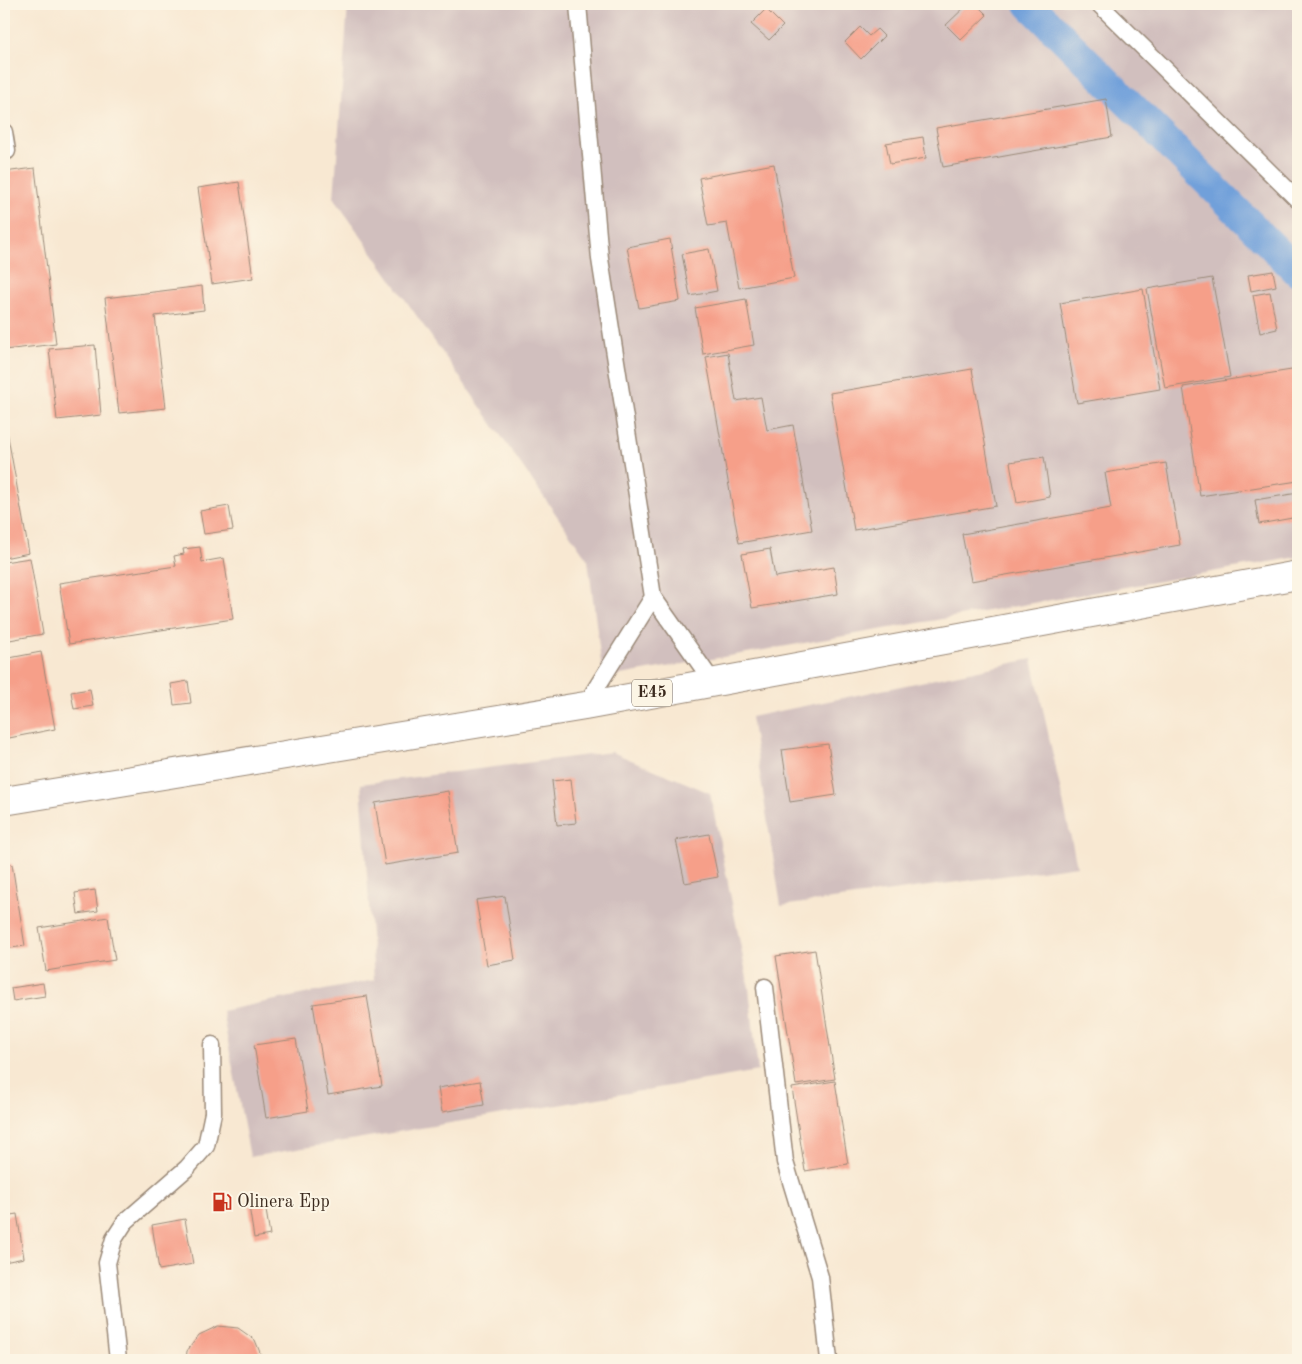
<svg xmlns="http://www.w3.org/2000/svg" width="1302" height="1364" viewBox="0 0 1302 1364" font-family="'Old Standard TT',serif">
	<style>
		.industrial { fill: #d1bfbe }
		.lines { fill: none; stroke-linecap: round; stroke-linejoin: round }
		.canal { stroke: #71a0da; stroke-width: 30 }
		.building { fill: #f69f89 }
		.service-casing { stroke: #9a8978; stroke-width: 19 }
		.trunk-casing { stroke: #9a8978; stroke-width: 30 }
		.service { stroke: #fff; stroke-width: 16 }
		.trunk { stroke: #fff; stroke-width: 28 }
		.labels { text-anchor: middle; dominant-baseline: central; stroke-width: 4; stroke-linejoin: round; paint-order: stroke }
		.shield { fill: #fcf5e5; stroke: #75675a; stroke-width: 1 }
		.shield-label { font-size: 16px; font-weight: bold; fill: #3b2a1e }
		.poi-label { font-size: 18px; fill: #3b2a1e; stroke: #fcf5e5; text-anchor: start }
	</style>
	<rect width="100%" height="100%" fill="#fcf5e5"/>
	<filter id="ink" filterUnits="userSpaceOnUse"><feTurbulence type="fractalNoise" baseFrequency=".02" numOctaves="2"/><feDisplacementMap in="SourceGraphic" scale="10" xChannelSelector="R" yChannelSelector="G"/><feConvolveMatrix kernelMatrix="1 2 1 2 8 2 1 2 1" color-interpolation-filters="sRGB"/></filter>
	<filter id="wash" filterUnits="userSpaceOnUse"><feTurbulence type="fractalNoise" baseFrequency=".0096" numOctaves="4" result="noise"/><feDisplacementMap in="SourceGraphic" scale="20" xChannelSelector="R" yChannelSelector="G"/><feGaussianBlur stdDeviation="1.12" result="paint"/><feColorMatrix in="noise" values="0 0 0 0 0 0 0 0 0 0 0 0 0 0 0 0 0 1.4 0 .05"/><feComposite in="paint" operator="in"/></filter>
	<g filter="url(#wash)">
		<rect width="100%" height="100%" fill="#f8e8d2"/>
		<path class="industrial" d="M348,4h950v553l-695,121 -15,-118 -254,-362z
			M1032,659l45,207 -296,40 -30,-189z
			M612,752l98,41 39,195 9,83 -508,86 -28,-146 152,-31 -13,-196z"/>
		<g class="lines">
			<path class="canal" d="M1029,4l269,268"/>
		</g>
		<g id="blocks">
			<path class="building" d="M968,4h8l11,11 -26,25 -15,-15z
				M766,9l17,17 -14,14 -18,-16z
				M860,27l9,9 8,-7 7,7 -23,23 -16,-17z
				M1106,99l6,38 -169,30 -7,-39z
				M923,137l3,21 -36,6 -4,-21z
				M774,164l20,114 -55,10 -12,-65 -19,3 -9,-48z
				M35,168l21,176 -52,6v-178z
				M239,182l14,96 -41,6 -14,-96z
				M670,239l10,62 -41,7 -12,-61z
				M709,249l8,42 -27,5 -8,-42z
				M1273,271l3,15 -25,5 -3,-16z
				M1212,278l18,99 -65,11 -18,-99z
				M202,286l2,24 -49,6 11,92 -47,5 -14,-115z
				M1143,289l17,100 -83,14 -17,-100z
				M1270,292l7,37 -17,4 -7,-38z
				M746,299l8,46 -51,9 -8,-46z
				M95,345l6,70 -44,5 -8,-71z
				M728,353l8,48 25,-4 6,33 26,-5 19,105 -73,13 -33,-186z
				M972,369l24,137 -142,24 -24,-137z
				M1298,369v112l-98,15 -17,-109z
				M4,426h2l23,127 -25,5z
				M1044,457l6,40 -33,6 -7,-41z
				M1166,463l14,82 -209,36 -9,-47 149,-26 -6,-35z
				M1298,493v24l-39,7 -4,-24z
				M229,506l4,24 -29,4 -4,-23z
				M200,547l2,15 22,-4 9,61 -164,25 -10,-61 117,-17 -2,-10 10,-2 -1,-5z
				M770,549l5,28 59,-10 4,27 -86,14 -10,-54z
				M30,558l13,76 -39,7v-79z
				M41,652l14,77 -51,10v-80z
				M188,681l3,22 -17,2 -3,-21z
				M90,689l3,17 -19,3 -3,-17z
				M828,744l8,51 -46,7 -8,-52z
				M571,779l5,44 -19,2 -5,-44z
				M448,791l10,62 -73,12 -10,-62z
				M709,834l9,43 -33,6 -9,-43z
				M12,864l13,82 -21,3v-84z
				M95,890l3,21 -20,3 -3,-21z
				M505,896l10,64 -28,5 -11,-65z
				M108,917l7,43 -69,11 -7,-43z
				M815,950l20,129 -39,6 -20,-129z
				M43,983l2,13 -32,5 -2,-13z
				M367,996l15,90 -54,9 -15,-91z
				M296,1039l12,72 -42,7 -12,-73z
				M480,1081l4,24 -42,7 -4,-24z
				M835,1081l13,83 -43,7 -13,-83z
				M265,1204l5,31 -16,3 -5,-32z
				M17,1214l7,44 -20,4v-46z
				M185,1219l8,45 -34,6 -7,-45z
				M218,1326l20,2 17,12 8,20h-77l1,-9 12,-16z"/>
		</g>
	</g>
	<g filter="url(#ink)">
		<use href="#blocks" fill-opacity="0" stroke="#9a8978" stroke-width="1"/>
		<g class="lines">
			<defs>
				<path id="service" d="M578,4l22,255 53,338 59,84
					M1099,4l199,196
					M4,132l3,19 -3,1
					M585,706l68,-109
					M765,987l20,175 35,115 9,83
					M118,1360l-11,-97 7,-24 11,-17 62,-54 19,-22 7,-33 -1,-68"/>
				<path id="trunk" d="M4,801l581,-95 713,-131"/>
			</defs>
			<use href="#service" class="service-casing"/>
			<use href="#trunk" class="trunk-casing"/>
			<use href="#service" class="service"/>
			<use href="#trunk" class="trunk"/>
		</g>
	</g>
	<defs>
		<symbol id="fuel-bare" viewBox="-9 -9 18 18"><path d="M-5.5-6h7V0h2V4h1.3V-2.5L3-4.5l.8-.8L6-3V5H2.5V1h-1V6h-7ZM-4.2-4.7v3.2H.2V-4.7Z" fill="#c8321e" stroke="#fcf5e5" stroke-width="2.5" paint-order="stroke"/></symbol>
	</defs>
	<g fill-rule="evenodd">
		<use href="#fuel-bare" x="208" y="1188" width="28" height="28"/>
	</g>
	<g class="labels">
		<rect class="shield" x="632" y="679.5" width="40" height="27" rx="4"/>
		<g class="shield-label">
			<text x="652" y="693">E45</text>
		</g>
		<g class="poi-label">
			<text x="237" y="1202">Olinera Epp</text>
		</g>
	</g>
	<rect width="1302" height="1364" fill="none" stroke="#fcf5e5" stroke-width="20"/>
</svg>
